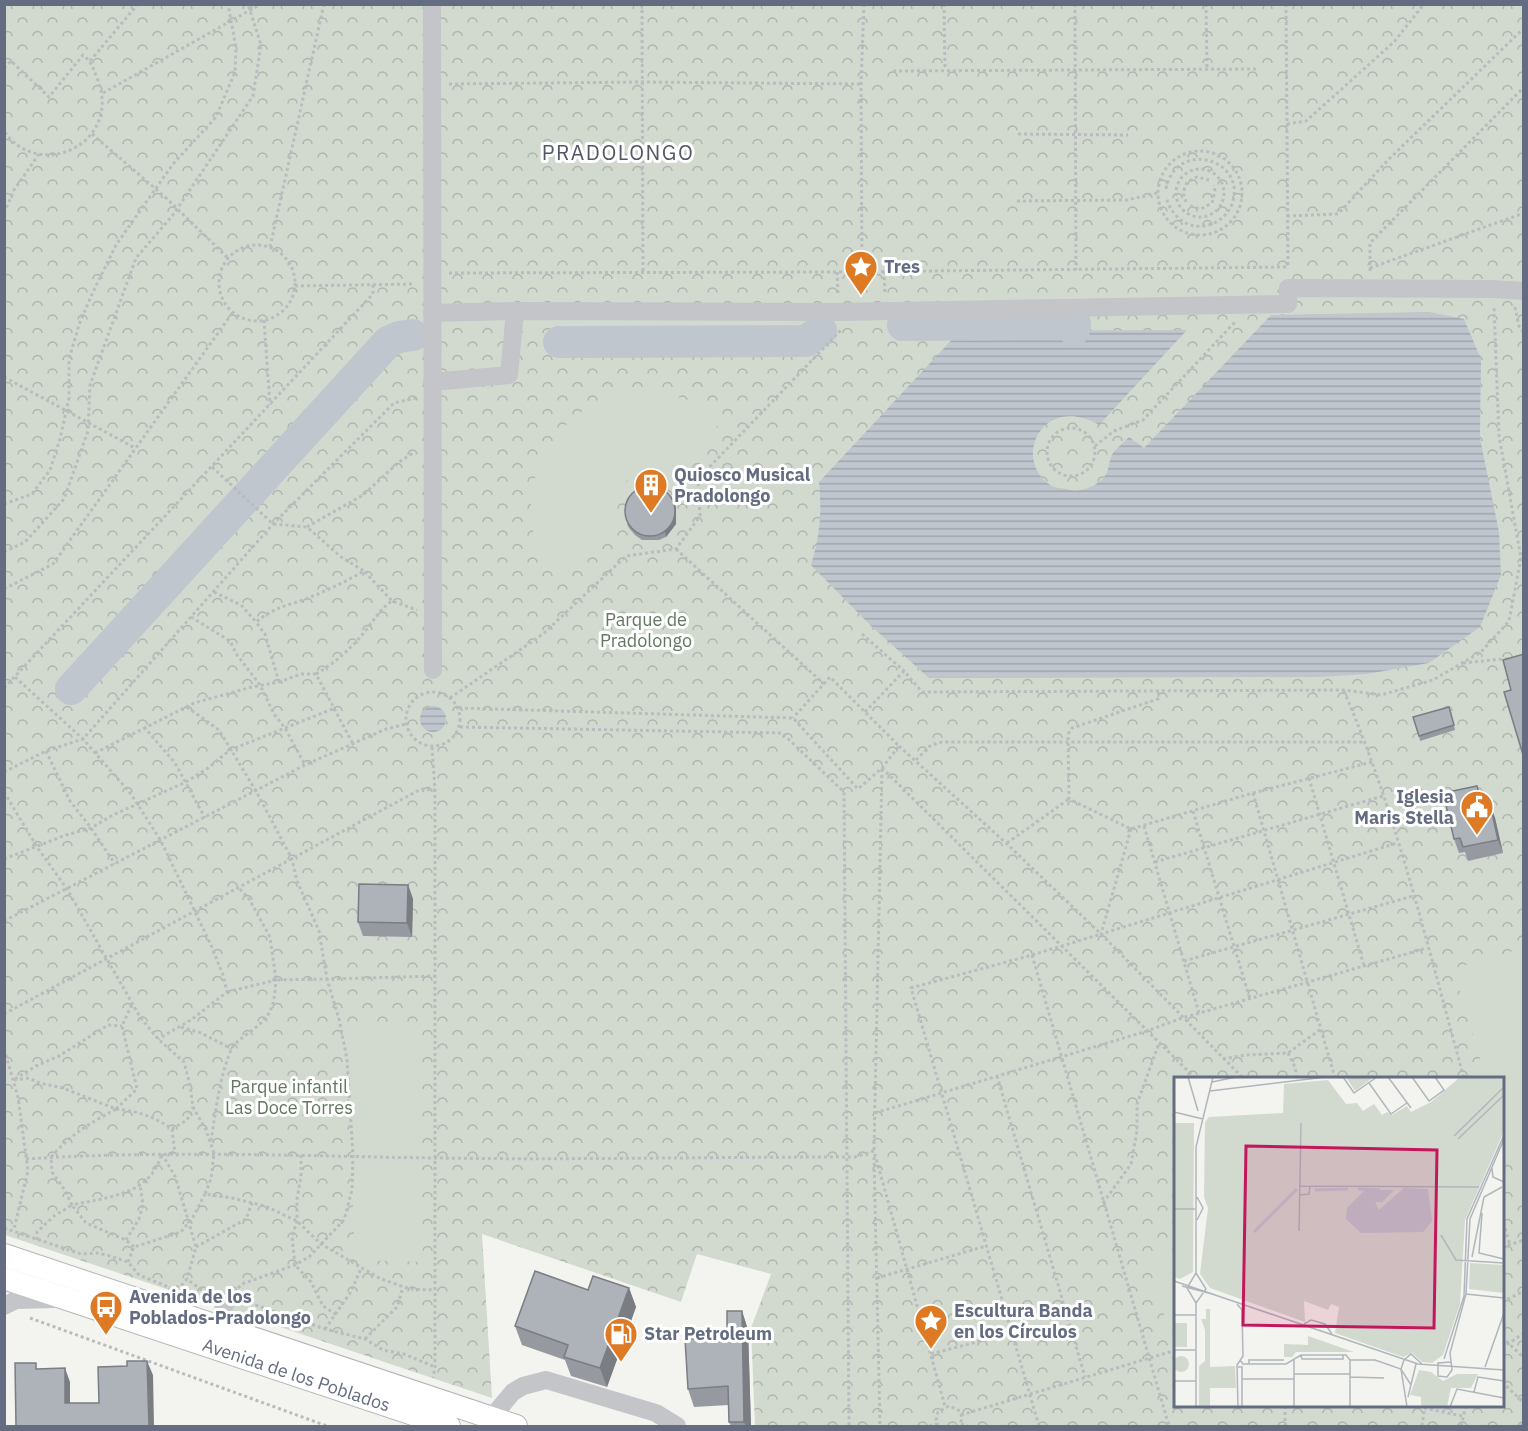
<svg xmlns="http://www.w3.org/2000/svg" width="1528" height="1431" viewBox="0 0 1528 1431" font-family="'IBM Plex Sans',sans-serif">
	<defs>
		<pattern id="forest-crowns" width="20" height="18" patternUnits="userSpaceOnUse" patternTransform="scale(1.5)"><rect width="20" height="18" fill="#d2dad0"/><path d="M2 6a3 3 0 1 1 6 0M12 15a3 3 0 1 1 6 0" fill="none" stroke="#aeb5ae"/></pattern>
		<pattern id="water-rules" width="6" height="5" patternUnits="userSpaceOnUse" patternTransform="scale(1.5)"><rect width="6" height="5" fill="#bfc6cd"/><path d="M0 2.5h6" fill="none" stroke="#9fa5ac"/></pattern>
	</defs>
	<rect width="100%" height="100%" fill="#f3f4ef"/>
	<path fill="url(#forest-crowns)" fill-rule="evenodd" d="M5 5H1523V1426H755L751 1328 771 1274 697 1254 681 1302 482 1234 492 1398 5 1235ZM1176 1078H1502V1406H1176Z"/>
	<g fill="#d2dad0">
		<path d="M638 392C673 393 694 399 723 419L670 481C638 460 603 488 619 523L556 580C548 567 539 554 535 539 521 486 546 430 593 405 607 397 622 395 638 392Z"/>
		<polygon points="1523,948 1524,948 1523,1203 1503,1133 1502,1078 1486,1078 1453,969"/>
		<polygon points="420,1026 423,1262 355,1260 346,1028"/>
		<polygon points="1175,1251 1175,1318 1166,1321 1148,1259"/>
	</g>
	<g fill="url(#water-rules)">
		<path d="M1429 312 1464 319 1481 359 1480 438 1499 532 1501 575 1480 627 1429 663 1367 674 1319 677 929 678 871 626 811 565C820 536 822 511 819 482L960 331 1187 330 1099 425C1041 392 1011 462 1052 486 1056 488 1062 488 1066 489 1075 492 1087 490 1096 484 1110 474 1107 470 1111 457 1113 450 1124 443 1129 437L1144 448 1271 315Z"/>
		<circle cx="433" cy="719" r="13"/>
	</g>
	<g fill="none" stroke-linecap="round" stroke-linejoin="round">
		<g stroke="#bfc6cd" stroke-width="32">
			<polyline points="903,325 1075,324 1074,330"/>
			<polyline points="559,342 806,341 821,330"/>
			<polyline points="71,689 388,342 399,337 413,335"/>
		</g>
		<g stroke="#b4b6bb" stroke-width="24">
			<g id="major">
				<polyline points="4,1255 516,1426"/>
				<path id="s1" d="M4 1278 449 1426"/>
			</g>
		</g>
		<g stroke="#babbbe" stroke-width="3" stroke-dasharray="3 3" stroke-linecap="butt">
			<polyline points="642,4 643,272"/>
			<polyline points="944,4 945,70"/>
			<polyline points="1075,4 1076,270"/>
			<polyline points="1206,4 1207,69"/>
			<polyline points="1286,4 1288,267"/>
			<polyline points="90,61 138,4"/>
			<path d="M4 68 11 61 49 97 83 55C91 61 93 68 97 78 124 143 39 183 4 131"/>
			<polyline points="893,71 1257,69"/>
			<polyline points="449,84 641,82 861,84"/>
			<polyline points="103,93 261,4"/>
			<polyline points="1287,124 1306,121 1394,42 1424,4"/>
			<polyline points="92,134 165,197"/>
			<polyline points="1018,134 1128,135"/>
			<circle cx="1200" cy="193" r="42"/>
			<circle cx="1200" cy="193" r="24"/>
			<path d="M1166 189C1176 138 1248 159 1232 204 1229 212 1223 219 1214 223 1192 233 1172 219 1166 197"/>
			<polyline points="1017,201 1127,200 1157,193"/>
			<polyline points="1186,202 1183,193 1187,182 1197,177 1209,180"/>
			<polyline points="1190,206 1201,209 1212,203 1215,191 1214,185"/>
			<polyline points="4,213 14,190 39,154"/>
			<polyline points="1287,216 1338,214 1388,160 1524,28"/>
			<polyline points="195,226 228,258"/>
			<circle cx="257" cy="283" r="38"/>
			<polyline points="270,247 324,4"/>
			<polyline points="1370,268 1524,213"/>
			<polyline points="862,271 861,84 864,4"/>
			<polyline points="884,271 885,295"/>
			<polyline points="1370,271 1370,243 1524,87"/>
			<polyline points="837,272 838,294"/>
			<polyline points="449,273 837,272 1288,267"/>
			<polyline points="295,286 415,284"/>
			<polyline points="1515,307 1519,326 1524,333"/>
			<polyline points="264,320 270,405"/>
			<polyline points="4,377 135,448"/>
			<circle cx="1071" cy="452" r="24"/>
			<polyline points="1095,446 1114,431 1143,420 1235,322"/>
			<polyline points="212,467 273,524 307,527 341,557 364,571"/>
			<polyline points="4,504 32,494 50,470 60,439 69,398 69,359 80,322 93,292 116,245 173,164 216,117 235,72 236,48 228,4"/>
			<polyline points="307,527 363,495 399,462 416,451"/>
			<polyline points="676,549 824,684"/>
			<polyline points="4,552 25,542 64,499 88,431 90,385 136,258 173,215 253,96 261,45 248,4"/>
			<polyline points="4,589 53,564 233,312"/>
			<polyline points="214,592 241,605 256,622"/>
			<polyline points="191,617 230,641 237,655 260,685 274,714 285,728 305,765"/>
			<polyline points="862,634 904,671"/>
			<polyline points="1463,663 1513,658"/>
			<path d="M316 674C336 662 352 648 366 630 375 619 381 608 392 601L417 610"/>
			<polyline points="15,677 83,739 273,524 394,403 416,398"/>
			<path d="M279 682 265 634 256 622C274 608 282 607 303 600 324 592 345 582 364 571L392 601"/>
			<polyline points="4,688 373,294 373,285"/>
			<path d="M1344 691C1397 814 1428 949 1464 1078"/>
			<circle cx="433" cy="719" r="27"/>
			<polyline points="1159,692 1158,699 1072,728 1068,734 1069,799 1131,829 1253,793 1372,762"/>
			<polyline points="450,698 543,634 626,556 676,549 700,516 698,479 841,330"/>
			<polyline points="187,707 219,730 256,791 292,859 297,881 319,931 327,979 276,980 270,937 249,899 239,888"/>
			<polyline points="459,708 793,718 858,789 882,768 899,746 830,677 793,718"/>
			<polyline points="865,712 904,671 922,692 1344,690 1381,695 1433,680 1481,652 1509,621 1521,558 1499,436 1494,306"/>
			<polyline points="144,727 175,763 205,818"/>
			<polyline points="460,727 782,733 844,792 849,1426"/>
			<polyline points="899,746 1007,844 1101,934 1243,1078"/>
			<polyline points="432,747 435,790 435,1367 433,1378"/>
			<polyline points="46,751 70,801 91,828 115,864"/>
			<polyline points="95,753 194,703 252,687 279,682 301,674 316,674 353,744"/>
			<polyline points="916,760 931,745 942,742 1366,742"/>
			<polyline points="882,768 1195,1078"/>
			<polyline points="4,772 46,751 83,739 131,794 161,841 211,945 223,975 227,992 191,1020 158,1039"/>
			<polyline points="1309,778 1364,966"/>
			<polyline points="4,792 37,847 67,889 140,1017 158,1039 184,1062 190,1085 193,1107 206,1130 214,1153 211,1179 205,1194 232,1198 265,1206 297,1221 321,1244 381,1279 410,1289 435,1290"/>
			<polyline points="1253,793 1335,1078"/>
			<polyline points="1193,811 1250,999"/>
			<polyline points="1144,826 1199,1013"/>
			<polyline points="1131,829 1101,934 1397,843"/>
			<polyline points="1007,843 1069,799"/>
			<polyline points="4,859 66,835 91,828 113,815 186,782 208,768 230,750 335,708"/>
			<polyline points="1155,862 1383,796"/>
			<polyline points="4,921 305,765 386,729 406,724"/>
			<polyline points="1032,955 1169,1426"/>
			<polyline points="1184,961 1413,896"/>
			<polyline points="4,1014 421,789 435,790"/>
			<polyline points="181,1027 201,1033 232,1049"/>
			<polyline points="4,1049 18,1097 28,1171 14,1229"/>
			<polyline points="1288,1053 1295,1067 1297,1078"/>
			<polyline points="1223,1059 1246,1055 1288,1053 1321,1029"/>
			<polyline points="997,1076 1085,1377"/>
			<polyline points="15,1079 36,1066 59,1056 108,1025 122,1026"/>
			<path d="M14 1080 29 1078 39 1083 63 1088 116 1109C89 1124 72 1133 51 1157L52 1172 64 1189 72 1205C98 1199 138 1196 154 1171 157 1166 160 1160 162 1154"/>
			<polyline points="116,1109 137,1089 122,1026 132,1004"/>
			<path d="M116 1109C140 1112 153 1116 172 1129L175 1154"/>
			<polyline points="875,1113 1147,1031 1182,1018 1427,948"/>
			<polyline points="172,1129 187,1120 193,1107"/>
			<path d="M211 1141C216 1111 219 1079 231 1050 234 1043 241 1039 247 1034 271 1017 274 1009 276 980L227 992"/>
			<polyline points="874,1150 882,768"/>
			<polyline points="162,1154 175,1176 196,1247 187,1279"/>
			<polyline points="301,1155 301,1176 297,1199 297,1221 292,1236 295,1265 311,1282 323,1306 337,1315"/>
			<polyline points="874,1157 880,1426"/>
			<path d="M26 1159C162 1150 298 1156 434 1158 572 1160 710 1157 847 1157H855L874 1151 945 1406"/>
			<polyline points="1103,1203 1131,1164 1137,1131 1137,1104 1159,1043"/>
			<polyline points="1502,1217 1510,1245"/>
			<polyline points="4,1228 81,1254 97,1253 110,1256 128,1262 139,1275 171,1288 181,1286 187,1279 200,1289 212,1293"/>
			<polyline points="37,1240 37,1232 54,1216 72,1205 86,1223 126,1240 134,1247"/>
			<polyline points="126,1240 139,1219 143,1204 140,1185"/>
			<polyline points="196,1247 246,1219 252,1203"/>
			<polyline points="1502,1247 1524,1240"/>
			<polyline points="128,1262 134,1247 181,1232 193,1217 205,1194"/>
			<polyline points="877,1278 986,1246"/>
			<polyline points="238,1288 242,1284 295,1265 309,1257 344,1220 352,1190 353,1156 347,1059 339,1019 327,979 435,976"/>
			<polyline points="244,1301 325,1329 365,1339 383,1350 404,1354 435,1367"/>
			<polyline points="1502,1302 1524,1291"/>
			<polyline points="30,1318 327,1426"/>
			<polyline points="325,1329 350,1293 361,1269"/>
			<polyline points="1502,1337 1524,1358"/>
			<polyline points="365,1339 397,1307 403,1287"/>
			<polyline points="1502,1348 1524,1333"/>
			<polyline points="931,1354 1011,1333"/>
			<polyline points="1502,1382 1524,1403"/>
			<polyline points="1285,1406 1285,1426"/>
			<polyline points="1424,1408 1462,1416"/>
			<polyline points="961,1415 1176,1350"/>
			<polyline points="961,1424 968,1426"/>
			<polyline points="929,1426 937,1424"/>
			<polyline points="938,1426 936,1420 938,1412 949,1406 960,1411 962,1418 960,1426"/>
			<polyline points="1039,1426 911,988 1032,955 1101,934"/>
			<polyline points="1422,1426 1425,1406"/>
			<polyline points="1461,1426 1466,1406"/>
			<polyline points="1521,1426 1524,1419"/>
		</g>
		<g stroke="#c3c5c9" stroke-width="18">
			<polyline points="432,4 433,670"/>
			<polyline points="432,313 515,311 838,312 1288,304 1288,288 1493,289 1524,291"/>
			<polyline points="432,382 509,375 515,311"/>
			<polyline points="4,1306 16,1300 55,1299"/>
			<polyline points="217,1325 227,1300"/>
			<polyline points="491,1418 513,1392 523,1386 546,1380 656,1413 677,1426"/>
		</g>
		<use href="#major" stroke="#fff" stroke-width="22"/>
		<polyline stroke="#babbbe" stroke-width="3" stroke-dasharray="3 3" stroke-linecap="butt" points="165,197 195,226"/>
	</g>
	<g fill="#96999f">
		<polygon points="674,503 676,508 676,524 666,537 659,540 642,540 635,535 629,528 627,524"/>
		<polygon points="1451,712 1455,730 1420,741 1419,736"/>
		<polygon points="1477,786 1484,806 1490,804 1495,818 1503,853 1468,861 1465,852 1459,853 1454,839"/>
		<polygon points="408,885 413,899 412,937 363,936 358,922"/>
		<polygon points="629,1288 636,1307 607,1387 571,1376 565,1360 522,1345 515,1326 588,1290"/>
		<polygon points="742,1311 748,1330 751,1426 731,1426 729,1422 729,1405 694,1407 688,1389 727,1337"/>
	</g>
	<g fill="#7a7d82">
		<polygon points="674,503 676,508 676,524 666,537 665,532"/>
		<polygon points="1477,786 1482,800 1487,820 1482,806"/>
		<polygon points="1490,804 1495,818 1503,853 1498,840"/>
		<polygon points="408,885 413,899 412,937 407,923"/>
		<polygon points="629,1288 636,1307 607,1387 600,1368"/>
		<polygon points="742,1311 748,1330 751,1426 746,1426 744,1422"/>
		<polygon points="147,1361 153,1375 154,1426 149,1426"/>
		<polygon points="65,1368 70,1382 70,1417 65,1403"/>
	</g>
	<g fill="#aeb2b9" stroke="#7a7d82" stroke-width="1.5">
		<circle cx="650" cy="511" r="25"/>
		<polygon points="1524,654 1524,758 1504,692 1511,690 1503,660"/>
		<polygon points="1449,707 1454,725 1419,736 1413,717"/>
		<polygon points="1477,786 1482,806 1490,804 1498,840 1463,847 1460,838 1454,839 1443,793"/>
		<polygon points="359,884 408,885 407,923 358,922"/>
		<polygon points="535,1271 588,1290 593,1276 629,1288 600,1368 564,1357 568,1345 515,1326"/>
		<polygon points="727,1311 742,1311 744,1422 729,1422 728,1386 688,1389 685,1339 727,1337"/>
		<polygon points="127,1361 147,1361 149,1426 16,1426 15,1363 36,1363 36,1369 65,1368 65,1403 99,1403 98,1367 127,1366"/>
	</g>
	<defs>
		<g id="sight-pin" transform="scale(1.725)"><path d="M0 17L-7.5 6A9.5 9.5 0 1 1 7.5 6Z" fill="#df7a24" stroke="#fff"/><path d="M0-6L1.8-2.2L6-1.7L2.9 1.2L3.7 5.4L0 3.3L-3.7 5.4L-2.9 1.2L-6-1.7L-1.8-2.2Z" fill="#fff"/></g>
		<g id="building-pin" transform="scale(1.725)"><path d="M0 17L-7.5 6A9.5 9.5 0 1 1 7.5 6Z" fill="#df7a24" stroke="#fff"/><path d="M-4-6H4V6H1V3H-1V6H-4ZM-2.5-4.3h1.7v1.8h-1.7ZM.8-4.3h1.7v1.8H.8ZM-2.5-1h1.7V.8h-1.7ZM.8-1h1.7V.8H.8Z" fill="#fff"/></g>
		<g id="civic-pin" transform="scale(1.725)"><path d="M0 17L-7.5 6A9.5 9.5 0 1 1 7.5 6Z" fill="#df7a24" stroke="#fff"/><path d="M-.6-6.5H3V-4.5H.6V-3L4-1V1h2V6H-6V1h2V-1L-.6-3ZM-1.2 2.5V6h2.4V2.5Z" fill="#fff"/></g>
		<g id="bus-pin" transform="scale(1.725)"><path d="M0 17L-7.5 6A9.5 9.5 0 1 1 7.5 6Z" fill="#df7a24" stroke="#fff"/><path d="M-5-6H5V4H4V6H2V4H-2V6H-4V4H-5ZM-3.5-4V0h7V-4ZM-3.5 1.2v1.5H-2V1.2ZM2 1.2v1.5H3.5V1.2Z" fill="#fff"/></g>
		<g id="fuel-pin" transform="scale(1.725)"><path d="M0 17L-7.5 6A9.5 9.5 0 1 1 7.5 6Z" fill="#df7a24" stroke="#fff"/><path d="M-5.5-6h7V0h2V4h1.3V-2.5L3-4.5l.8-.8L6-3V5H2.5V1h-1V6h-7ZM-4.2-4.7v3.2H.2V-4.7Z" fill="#fff"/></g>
	</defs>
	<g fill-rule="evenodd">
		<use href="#sight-pin" x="861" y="267"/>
		<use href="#building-pin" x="651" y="485"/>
		<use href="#civic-pin" x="1477" y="807"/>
		<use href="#bus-pin" x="106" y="1307"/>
		<use href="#sight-pin" x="931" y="1321"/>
		<use href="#fuel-pin" x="621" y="1334"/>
	</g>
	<g text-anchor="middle" stroke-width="6" stroke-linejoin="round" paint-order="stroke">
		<g font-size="18" font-weight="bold" fill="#636c80" stroke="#fff" text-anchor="start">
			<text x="884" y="273">Tres</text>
			<text x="674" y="481">Quiosco Musical<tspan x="674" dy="21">Pradolongo</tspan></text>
			<text x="1454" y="803" text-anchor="end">Iglesia<tspan x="1454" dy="21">Maris Stella</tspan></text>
			<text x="129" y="1303">Avenida de los<tspan x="129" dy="21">Poblados-Pradolongo</tspan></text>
			<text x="954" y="1317">Escultura Banda<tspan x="954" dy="21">en los Círculos</tspan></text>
			<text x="644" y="1340">Star Petroleum</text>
		</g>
		<g font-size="18" fill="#627762" stroke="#fff">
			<text x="646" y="626">Parque de<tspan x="646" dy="21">Pradolongo</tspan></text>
			<text x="289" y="1093">Parque infantil<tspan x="289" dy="21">Las Doce Torres</tspan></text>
		</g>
		<g font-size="18" fill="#636c80" stroke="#fff">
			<text dy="6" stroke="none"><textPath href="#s1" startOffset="308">Avenida de los Poblados</textPath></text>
		</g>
		<g font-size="21" letter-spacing="1.5" fill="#515765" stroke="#fff">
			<text x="618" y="160">PRADOLONGO</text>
		</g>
	</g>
	<g transform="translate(1174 1077)">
		<rect width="330" height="330" fill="#f3f4ef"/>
		<path d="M172 0H200L181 14ZM286 0H330V54L291 143 286 227 269 278 258 286 248 285 238 276 229 280 161 256 165 230 157 227 154 233 130 224 131 245 36 211 26 197 34 131 30 120 31 45 35 40 109 36 110 7 154 3 172 27 183 26 189 34 200 27 208 38 213 35 218 38 233 29 237 35 257 25ZM296 186 330 188V216L295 212ZM32 232H36V290L61 289 62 311H36V330H25V289L31 284V253L27 242H32ZM0 246H13V270H0ZM134 259 180 275H122L118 280H110V267L134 268ZM-1 287a8 8 0 1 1 16 0a8 8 0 1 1-16 0ZM245 293 257 295 269 304 283 297H304L297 311H277L273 330H247V320L236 318Z" fill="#d2dad0"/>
		<path d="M320 32 330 43V49L309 69 295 56ZM0 46H20L19 195 6 202 0 200ZM287 73H305L304 107H286ZM151 120 162 123 140 143 139 127ZM270 188 278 220 260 225 251 193ZM113 198H123L122 228 114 227Z" fill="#d2dad0"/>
		<path d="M230 111 254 112 258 144 249 155 187 156 172 142 173 131 191 113H220L208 125H201L205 133Z" fill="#bfc6cd"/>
		<path fill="none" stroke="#bfc6cd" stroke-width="3" d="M184 112 206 113M141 113 174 112M80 155 123 112"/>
		<path fill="none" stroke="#b0b6bc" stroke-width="1.5" d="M14 0 24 34M169 0 180 16 203 0M214 0 237 31M238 0 255 24 270 13 261 0M38 5 62 0M195 6 217 37 233 26M36 14 152 0M0 35 29 42M280 59 330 10M284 62 330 18M318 91 319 100 330 105M126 109 305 110M125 118 135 117 136 109M0 132H21M308 136 305 176 330 182M23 143 29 131 23 120M125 154 127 46M267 158 282 183 330 186M298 180 310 120 328 110M0 204 244 287 330 293M8 209 38 217M292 217 330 221M22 226 32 212 22 196M63 227 68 233 69 279 63 288 64 330M0 238H22M130 247 137 243 151 247 158 257M0 273H22M127 278 128 282H169V278M120 282V330M270 282 290 219 293 142 330 58M66 283 69 287H112L127 278H172L176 283M176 283H201L227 292 237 308M277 285 264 286V299L273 300 278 293 276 276 292 217 296 142 330 62M75 287V283H110M64 290H68V330M311 290 330 236M120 297H176M176 300 210 301M68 302H120M0 304H22M300 315 304 300 330 304M234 320 242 287M22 330V226L13 211 22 196V70L39 0M176 330V283M233 330 227 292 230 283 237 277 249 288M276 330 283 312 330 321"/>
		<path fill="#c2185b" fill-opacity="0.15" stroke="#c2185b" stroke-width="3" d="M72 69 263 73 260 251 69 248Z"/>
		<rect width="330" height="330" fill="none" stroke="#636c80" stroke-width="3"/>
	</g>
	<rect width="1528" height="1431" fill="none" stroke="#636c80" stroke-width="12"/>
</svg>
